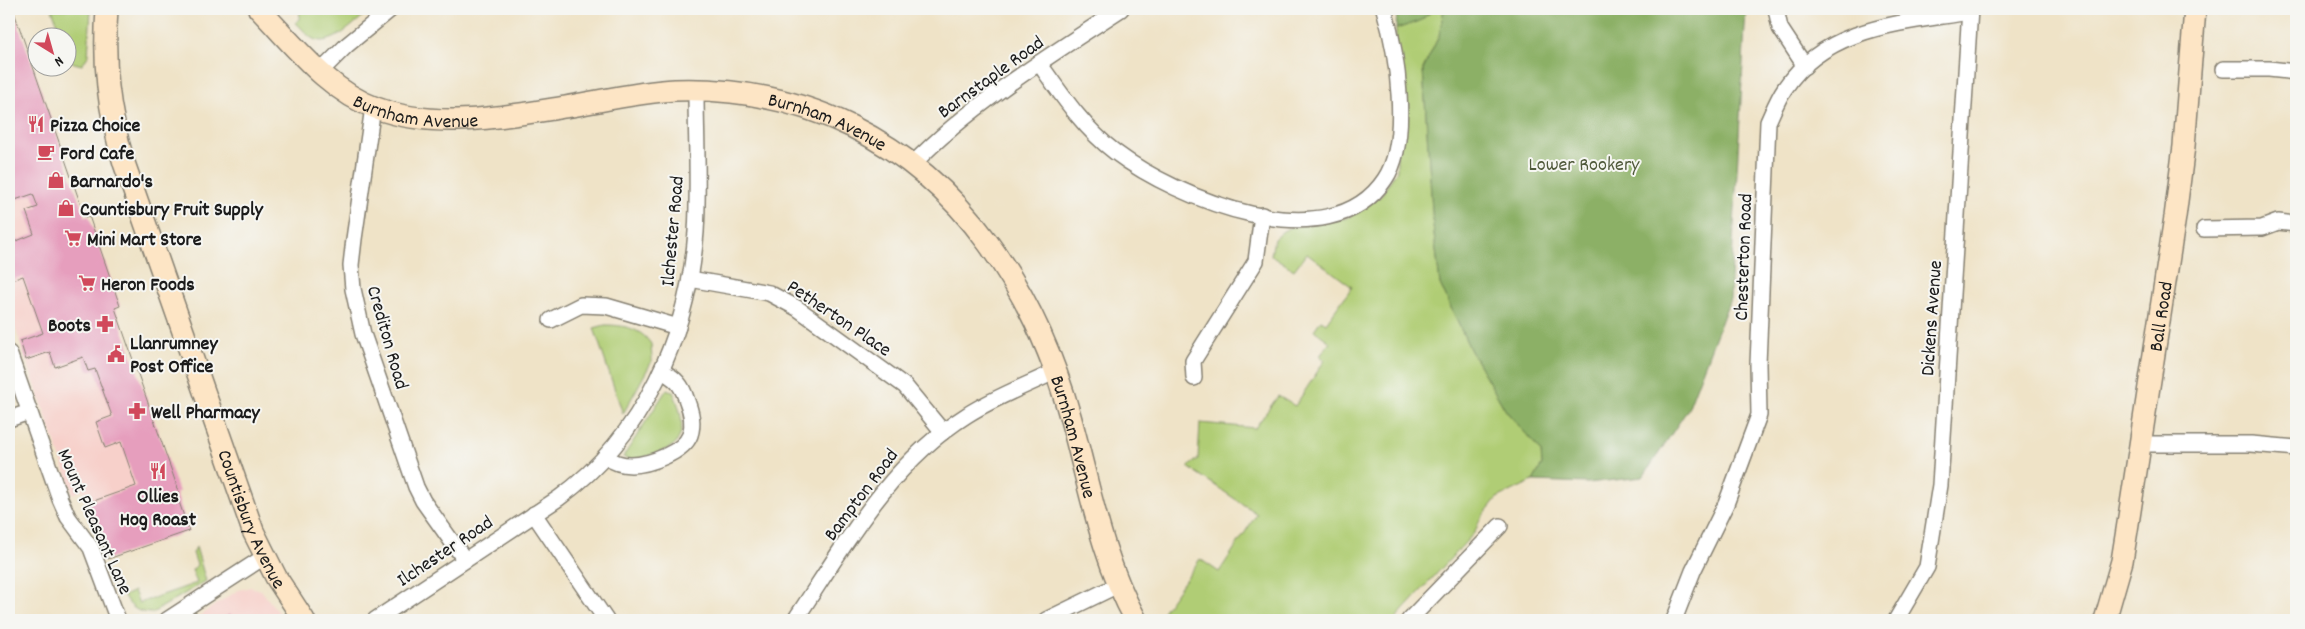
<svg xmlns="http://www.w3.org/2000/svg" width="2305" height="629" viewBox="0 0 2305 629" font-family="Dekko,sans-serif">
	<rect width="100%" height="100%" fill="#f6f6f2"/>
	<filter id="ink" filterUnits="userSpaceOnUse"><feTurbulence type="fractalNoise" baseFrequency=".02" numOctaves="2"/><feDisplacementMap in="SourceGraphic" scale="10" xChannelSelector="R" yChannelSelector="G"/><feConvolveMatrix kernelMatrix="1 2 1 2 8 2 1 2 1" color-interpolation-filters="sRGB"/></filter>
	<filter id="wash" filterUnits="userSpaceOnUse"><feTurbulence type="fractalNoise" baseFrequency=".0096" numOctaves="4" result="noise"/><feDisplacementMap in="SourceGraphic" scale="20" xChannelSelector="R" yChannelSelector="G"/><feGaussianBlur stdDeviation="1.12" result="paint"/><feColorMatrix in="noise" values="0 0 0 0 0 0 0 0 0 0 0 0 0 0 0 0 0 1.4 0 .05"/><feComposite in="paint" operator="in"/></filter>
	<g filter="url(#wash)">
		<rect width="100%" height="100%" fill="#efe3c7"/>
		<g fill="#f7d0ca">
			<polygon points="9,9 13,9 77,194 85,217 89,216 120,306 116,308 179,492 176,494 189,531 108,559 83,490 73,494 9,310"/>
			<polygon points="251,587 261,590 284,620 193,620 238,590"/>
		</g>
		<g fill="#b0cd74" stroke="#667448">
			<polygon points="52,9 91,9 88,56 82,65 74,63 69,59 68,38 62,37"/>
			<path d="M299 9H371C357 20 330 52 310 37 305 33 301 27 296 23L300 17Z"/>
			<polygon points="1434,9 1444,9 1439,36 1423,69 1433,225 1440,284 1471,351 1506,411 1541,451 1542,465 1533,481 1497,498 1480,519 1475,532 1394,620 1157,620 1200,559 1219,572 1257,514 1188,467 1198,459 1200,423 1255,428 1278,396 1295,406 1325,360 1320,356 1330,342 1314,330 1321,320 1326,323 1352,287 1307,253 1294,270 1271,255 1274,239 1283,231 1292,227 1347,218 1380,197 1397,170 1396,29 1420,21"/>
			<path d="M605 325C623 325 641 328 651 344L652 361 623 414 594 328Z"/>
			<path d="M667 389 673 392C680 407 689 435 671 447 660 453 645 456 633 461L623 457Z"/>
			<path d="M196 547 206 581 152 613C138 613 131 608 124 596L134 591 139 603 197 583 192 570 197 565 193 553Z"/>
		</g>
		<g fill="#8cb066" stroke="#546641">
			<polygon points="1397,9 1434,9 1420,21 1396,29"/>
			<polygon points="1444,9 1746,9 1730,299 1688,409 1643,477 1588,483 1533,481 1542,465 1541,451 1506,411 1471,351 1440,284 1433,225 1423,69 1439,36"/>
		</g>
		<g id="blocks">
			<g fill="#e69ebd">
				<polygon points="9,9 13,9 77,194 85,217 89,216 120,306 115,308 179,492 176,493 189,531 108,559 88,503 136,486 121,442 105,448 96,422 112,416 95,369 88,371 83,357 55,367 50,352 26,360 20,341 43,333 23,276 9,281 9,244 34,234 26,211 38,207 33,194 9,202 9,185 15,183 9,164"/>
				<polygon points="230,614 234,620 220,620"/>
			</g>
		</g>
	</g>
	<g filter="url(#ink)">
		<use href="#blocks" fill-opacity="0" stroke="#868072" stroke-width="1"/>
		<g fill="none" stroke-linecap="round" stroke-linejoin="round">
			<g stroke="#868072" stroke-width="18">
				<g id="street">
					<polyline points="1776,9 1780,28 1805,66"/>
					<path d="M1039 63C1061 94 1084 129 1115 152 1176 198 1330 263 1385 179 1411 140 1397 52 1384 9"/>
					<polyline points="2223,69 2269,69 2296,72"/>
					<polyline points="320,72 347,45 391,9"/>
					<polyline points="373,107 354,239 351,265 353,289 363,334 416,487 423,501 465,560"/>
					<path d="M913 164C970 105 1052 54 1121 9"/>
					<polyline points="2204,229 2262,228 2278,222 2296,224"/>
					<polyline points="690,279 769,293 797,308 905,386 943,432"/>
					<polyline points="551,320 581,305 606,306 678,327"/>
					<polyline points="9,353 60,499 68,517 91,548 118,620"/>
					<polyline points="1194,378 1193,361 1256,261 1262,215"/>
					<polyline points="9,419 29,412"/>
					<polyline points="2142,444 2251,444 2296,448"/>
					<path d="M606 457C613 462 622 465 631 465 649 465 684 452 690 435 694 423 691 412 687 401 682 385 676 378 661 371"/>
					<polyline points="534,514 606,620"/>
					<polyline points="167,620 264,557"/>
					<path d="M375 620 559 498C644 436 688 335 696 232 699 185 696 138 696 91"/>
					<path d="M795 620C845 545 888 465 967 415 995 397 1026 386 1056 371"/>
					<polyline points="1046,620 1118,585"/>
					<polyline points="1409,620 1500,526"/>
					<path d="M1674 620 1693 571 1726 504 1759 415 1758 364 1768 122C1773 111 1778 98 1785 88 1826 26 1904 23 1969 12"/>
					<polyline points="1896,620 1927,567 1940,485 1970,9"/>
				</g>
			</g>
			<g stroke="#868072" stroke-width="24">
				<g id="secondary">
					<path id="s1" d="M107 9C103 65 108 109 124 163L253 531 276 577 304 620"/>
					<path id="s2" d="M259 9C293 44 328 91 376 108 436 130 503 117 565 107 601 101 638 92 675 90 803 86 913 140 988 243 1026 295 1053 355 1070 416 1090 487 1100 554 1136 620"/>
					<path id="s3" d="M2105 620 2122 561 2127 530 2175 217 2184 146 2195 9"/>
				</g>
			</g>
			<use href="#street" stroke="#fff" stroke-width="15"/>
			<use href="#secondary" stroke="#fde5c5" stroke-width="21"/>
		</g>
	</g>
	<defs>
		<g id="restaurant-bare" transform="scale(1.35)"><path d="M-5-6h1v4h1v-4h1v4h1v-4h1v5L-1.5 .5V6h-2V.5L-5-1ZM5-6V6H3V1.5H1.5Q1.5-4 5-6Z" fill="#d1495b" stroke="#f6f6f2" stroke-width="2.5" paint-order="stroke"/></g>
		<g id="cafe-bare" transform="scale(1.35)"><path d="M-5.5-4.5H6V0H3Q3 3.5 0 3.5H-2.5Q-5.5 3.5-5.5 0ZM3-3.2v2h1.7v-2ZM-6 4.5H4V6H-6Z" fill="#d1495b" stroke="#f6f6f2" stroke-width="2.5" paint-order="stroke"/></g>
		<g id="shop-bare" transform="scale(1.35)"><path d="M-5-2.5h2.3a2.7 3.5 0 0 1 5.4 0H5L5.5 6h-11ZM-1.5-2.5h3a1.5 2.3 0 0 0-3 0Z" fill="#d1495b" stroke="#f6f6f2" stroke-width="2.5" paint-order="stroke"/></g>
		<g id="supermarket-bare" transform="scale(1.35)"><path d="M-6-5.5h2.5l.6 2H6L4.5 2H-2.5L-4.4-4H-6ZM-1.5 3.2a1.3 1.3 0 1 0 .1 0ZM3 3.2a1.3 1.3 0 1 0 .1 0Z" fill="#d1495b" stroke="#f6f6f2" stroke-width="2.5" paint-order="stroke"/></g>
		<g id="pharmacy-bare" transform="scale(1.35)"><path d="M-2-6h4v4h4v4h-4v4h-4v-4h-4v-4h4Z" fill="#d1495b" stroke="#f6f6f2" stroke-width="2.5" paint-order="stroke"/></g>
		<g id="civic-bare" transform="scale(1.35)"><path d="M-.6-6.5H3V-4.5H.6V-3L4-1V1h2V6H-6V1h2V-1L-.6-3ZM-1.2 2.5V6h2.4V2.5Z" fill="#d1495b" stroke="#f6f6f2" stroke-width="2.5" paint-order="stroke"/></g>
	</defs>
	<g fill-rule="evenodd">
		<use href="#restaurant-bare" x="36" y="124"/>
		<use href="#cafe-bare" x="46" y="152"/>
		<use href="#shop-bare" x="56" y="180"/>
		<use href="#shop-bare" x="66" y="208"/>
		<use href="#supermarket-bare" x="73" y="238"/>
		<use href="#supermarket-bare" x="87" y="283"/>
		<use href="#pharmacy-bare" x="105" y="324"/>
		<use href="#civic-bare" x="116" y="354"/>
		<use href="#pharmacy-bare" x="137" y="411"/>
		<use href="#restaurant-bare" x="158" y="471"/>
	</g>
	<g text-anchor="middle" stroke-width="4" stroke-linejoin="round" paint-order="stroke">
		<g font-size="20" fill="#1c1c1c" stroke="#f6f6f2">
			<text transform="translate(990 76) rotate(-36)" y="7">Barnstaple Road</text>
			<text dy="7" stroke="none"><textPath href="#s2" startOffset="195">Burnham Avenue</textPath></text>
			<text dy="7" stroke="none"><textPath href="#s2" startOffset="615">Burnham Avenue</textPath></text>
			<text transform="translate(671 231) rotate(-85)" y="7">Ilchester Road</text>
			<text transform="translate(1742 257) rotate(-88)" y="7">Chesterton Road</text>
			<text dy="7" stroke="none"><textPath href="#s3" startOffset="309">Ball Road</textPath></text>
			<text transform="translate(840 317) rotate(34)" y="7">Petherton Place</text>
			<text transform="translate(1930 318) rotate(-86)" y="7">Dickens Avenue</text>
			<text transform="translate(389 337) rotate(74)" y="7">Crediton Road</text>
			<text dy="7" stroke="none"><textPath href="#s2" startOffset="1034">Burnham Avenue</textPath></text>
			<text transform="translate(860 494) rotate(-53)" y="7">Bampton Road</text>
			<text dy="7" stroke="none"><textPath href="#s1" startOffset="534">Countisbury Avenue</textPath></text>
			<text transform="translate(96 521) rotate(66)" y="7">Mount Pleasant Lane</text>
			<text transform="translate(444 550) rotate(-34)" y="7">Ilchester Road</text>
		</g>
		<g font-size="20" font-weight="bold" fill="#1c1c1c" stroke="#f6f6f2" text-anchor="start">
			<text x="50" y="131">Pizza Choice</text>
			<text x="60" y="159">Ford Cafe</text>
			<text x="70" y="187">Barnardo's</text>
			<text x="80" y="215">Countisbury Fruit Supply</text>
			<text x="87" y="245">Mini Mart Store</text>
			<text x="101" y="290">Heron Foods</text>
			<text x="91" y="331" text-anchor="end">Boots</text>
			<text x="130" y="349">Llanrumney<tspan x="130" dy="23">Post Office</tspan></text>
			<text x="151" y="418">Well Pharmacy</text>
			<text x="158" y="502" text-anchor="middle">Ollies<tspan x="158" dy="23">Hog Roast</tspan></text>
		</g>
		<g font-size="20" fill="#505a3b" stroke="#f6f6f2">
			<text x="1584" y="170">Lower Rookery</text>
		</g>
	</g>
	<rect width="2305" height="629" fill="none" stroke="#f6f6f2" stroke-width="30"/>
	<g transform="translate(52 52) rotate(143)"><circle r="24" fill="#f6f6f2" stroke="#9f9f9c"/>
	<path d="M0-4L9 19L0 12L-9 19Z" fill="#d1495b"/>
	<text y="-8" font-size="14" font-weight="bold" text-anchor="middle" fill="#1c1c1c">N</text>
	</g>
</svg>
